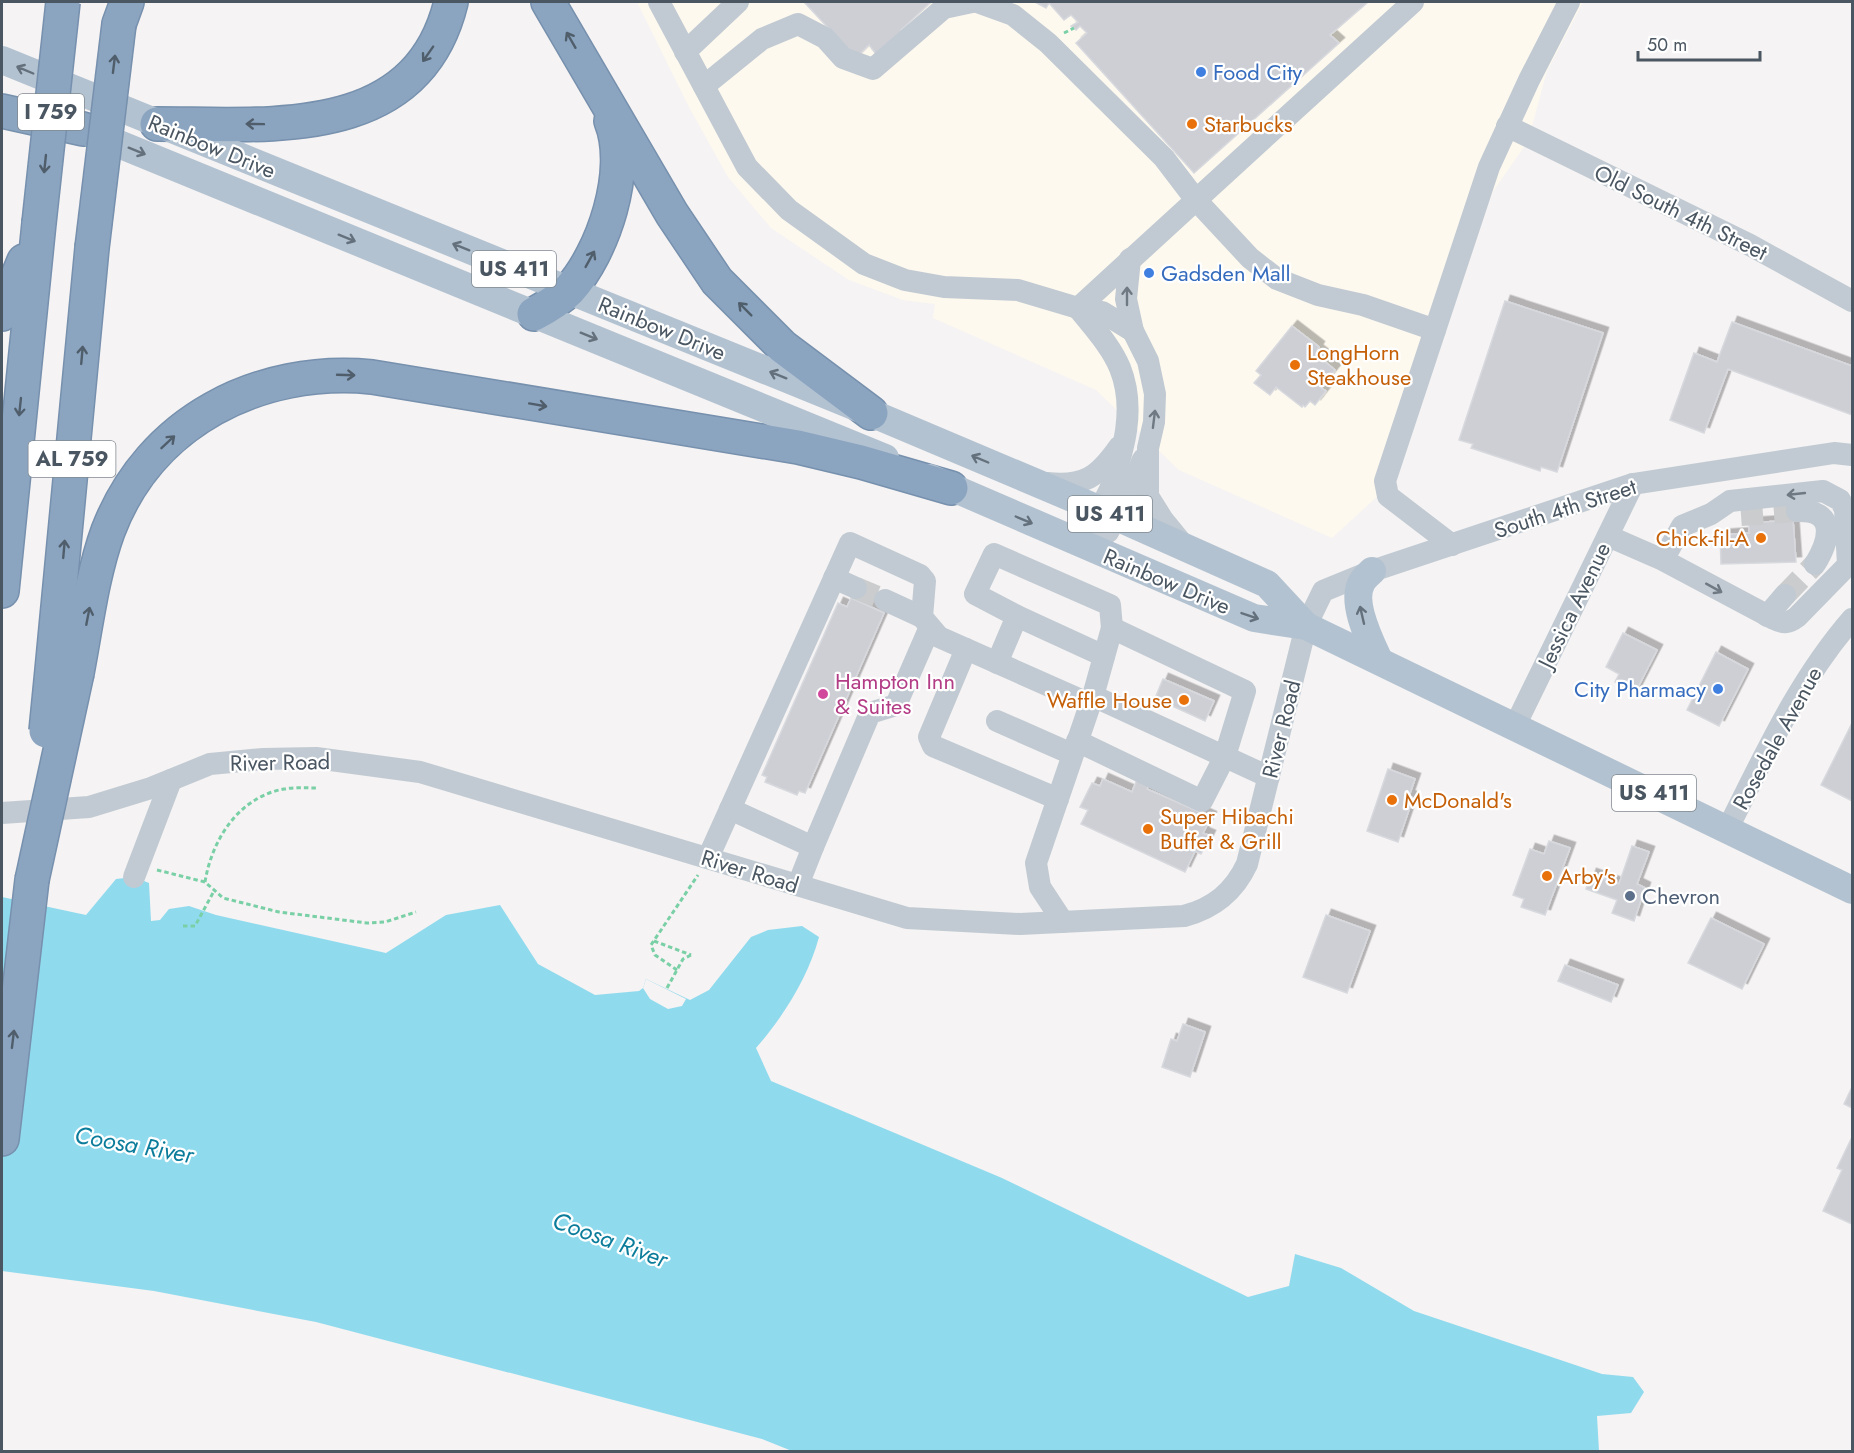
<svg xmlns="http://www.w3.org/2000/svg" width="1854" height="1453" viewBox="0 0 1854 1453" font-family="Jost,sans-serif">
	<defs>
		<filter id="shadow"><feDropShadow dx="5.5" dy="-5.5" stdDeviation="0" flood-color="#0004"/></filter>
	</defs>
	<rect width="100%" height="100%" fill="#f5f3f3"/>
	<polygon fill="#fdf9ef" points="637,2 1583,2 1547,71 1528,141 1494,190 1477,225 1393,482 1332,538 1179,470 1096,390 933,318 935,304 903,300 849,280 771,228 728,177 689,107"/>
	<path fill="#90daee" d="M134 877 149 883 151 921 160 920 169 909 189 906 216 915 386 953 446 915 500 905 538 964 595 995 639 991 643 988 646 979 690 1000 709 990 751 937 768 930 802 926 819 937C808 978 783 1017 756 1048L771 1081 1002 1178 1248 1297 1289 1286 1295 1254 1341 1268 1414 1311 1602 1374 1633 1377 1644 1392 1631 1413 1597 1416 1599 1451H792L762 1439 316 1322 154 1291 2 1271V897L86 915 116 879Z"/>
	<polygon fill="#f5f3f3" points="646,979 686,999 682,1006 668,1009 650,999 643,988"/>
	<g fill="#cdcfd5" stroke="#d7d9de" stroke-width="1.5" filter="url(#shadow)">
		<polygon points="804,2 931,2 901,30 904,33 879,58 869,45 856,58"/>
		<polygon points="1035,2 1368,2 1330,35 1339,43 1194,173 1076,43 1087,33 1080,26 1076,30 1071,26 1078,22 1071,15 1064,20 1049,3 1046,8"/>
		<polygon points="1505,301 1603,333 1557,472 1541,467 1540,471 1471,448 1473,444 1459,440"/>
		<polygon points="1732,322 1852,366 1852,415 1728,369 1704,433 1670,420 1694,353 1717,362"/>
		<polygon points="1292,326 1319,347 1317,350 1326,357 1323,360 1335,370 1321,388 1326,391 1315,405 1310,401 1305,407 1303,405 1302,407 1276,387 1270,395 1254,383 1261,375 1256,371"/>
		<polygon points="1793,520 1796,562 1721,564 1720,535 1749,533 1749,523"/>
		<polygon points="851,598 884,613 805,793 799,791 797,795 765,782 767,777 762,775 838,603 847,607"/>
		<polygon points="1623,633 1657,650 1635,693 1615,682 1619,674 1606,667"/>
		<polygon points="1716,652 1748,669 1719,726 1687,710"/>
		<polygon points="1163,679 1214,701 1205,721 1155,698"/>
		<polygon points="1852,723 1852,801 1821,785"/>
		<polygon points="1388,769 1415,779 1409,796 1413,798 1398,842 1367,831"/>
		<polygon points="1138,777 1149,783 1147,789 1211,817 1203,833 1210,836 1201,854 1195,851 1185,872 1081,824 1088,810 1080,807 1092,783 1100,786 1103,779 1132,792"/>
		<polygon points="1549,841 1570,848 1545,915 1521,907 1524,899 1513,895 1530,849 1544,854"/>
		<polygon points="1632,846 1649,852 1637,884 1645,888 1634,921 1612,913 1617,900 1586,889 1591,874 1619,884"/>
		<polygon points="1326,915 1370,931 1347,993 1303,977"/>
		<polygon points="1711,918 1764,944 1742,989 1688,963"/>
		<polygon points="1565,965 1618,985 1611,1002 1558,981"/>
		<polygon points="1183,1024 1205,1032 1190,1077 1162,1067 1171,1039 1177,1041"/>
		<polygon points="1852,1087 1852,1108 1844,1104"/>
		<polygon points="1852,1137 1852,1224 1823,1211 1842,1170 1837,1168"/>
	</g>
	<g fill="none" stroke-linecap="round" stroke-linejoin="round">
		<g stroke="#caccce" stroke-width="22" stroke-dasharray="22 11" stroke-linecap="butt">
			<polyline points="1741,515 1797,511"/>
			<polyline points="856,588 885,600"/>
			<polyline points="1785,595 1815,564"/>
		</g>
		<g stroke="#7690ad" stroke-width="36">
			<g id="highway">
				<polyline points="548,2 672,214 717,281 783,347 871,413"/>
				<polyline points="119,24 127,2"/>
				<polyline points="2,111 83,129"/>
				<path d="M157 124C269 124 417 142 451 2"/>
				<polyline points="2,314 24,261"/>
				<path d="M534 314C547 307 559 300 569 290 603 253 631 170 611 121"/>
				<polyline points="2,591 39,223"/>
				<polyline points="52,670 92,248"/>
				<path d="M77 673C86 626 92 575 108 531 150 421 259 366 372 377L798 447 861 462 951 488"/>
				<polyline points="2,1139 32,880"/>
			</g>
		</g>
		<g stroke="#7ad0a6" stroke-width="3" stroke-dasharray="4.5 3" stroke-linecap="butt">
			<polyline points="1064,33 1074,28"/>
			<polyline points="157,870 205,882 223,898 279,912 367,923 385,922 416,912"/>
			<path d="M205 882C212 839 239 797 284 789 295 787 306 788 317 788"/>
			<polyline points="183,926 195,926 214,891"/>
			<polyline points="654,941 691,955"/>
			<polyline points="677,970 655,955 651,945 698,875"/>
			<polyline points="667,988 683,959 691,955"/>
		</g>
		<g stroke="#c1cad2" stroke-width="22">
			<polyline points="659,2 747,167 789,210 864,264 905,280 944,287 1018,290 1078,308 1102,312 1133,331"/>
			<polyline points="977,2 1013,15 1048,43 1164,158 1196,200 1413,2"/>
			<polyline points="685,52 738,2"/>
			<polyline points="704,86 762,39 798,24 825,38 843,58 873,69 944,8 972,2"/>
			<polyline points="1507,126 1750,245 1852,301"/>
			<polyline points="1130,259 1126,299 1133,331 1148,361 1155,394 1154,422 1148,448 1148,496 1163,520 1185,547"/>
			<polyline points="1078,308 1196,200 1250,258 1277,279 1318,295 1363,305 1435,330 1489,167 1529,80 1569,2"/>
			<path d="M1078 308C1093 327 1111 346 1120 368 1136 408 1124 450 1110 489 1107 496 1103 502 1101 510 1097 522 1098 538 1096 551"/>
			<polyline points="1435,330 1385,481 1388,496 1452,545"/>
			<path d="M1047 483C1084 487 1098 477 1119 447"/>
			<path d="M1797 511C1837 509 1830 540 1815 564"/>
			<polyline points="1108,532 1131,489 1143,459"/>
			<path d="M1608 536 1663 560 1774 619C1784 624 1789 623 1797 617L1848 565 1845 509 1840 500 1823 491 1730 501 1711 514 1682 526 1663 560"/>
			<polyline points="834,578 856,588"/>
			<polyline points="885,600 922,617"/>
			<polyline points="1017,616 1104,656"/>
			<polyline points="1767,616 1785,595"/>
			<polyline points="966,649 929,737 933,746 1058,799"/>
			<polyline points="997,663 1017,616 975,594 994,554 1110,605 1112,628"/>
			<polyline points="997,721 1072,754"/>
			<polyline points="1515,726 1633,484"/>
			<polyline points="1077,741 1202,801 1225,756 1245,691 1112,628 1093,696"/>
			<polyline points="730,809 813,847 798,885"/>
			<path d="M2 813 89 807 151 788 210 764 263 759 316 758 420 772 907 918 1020 924 1184 916C1214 908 1234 892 1247 864L1306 626 1323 591 1372 571 1633 484 1834 453 1852 455"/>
			<path d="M1727 830C1764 757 1798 681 1852 619"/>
			<polyline points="813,847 870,713 896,705 930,627"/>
			<polyline points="708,858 850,543 920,575 925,581 922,617 939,637 1090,704"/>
			<polyline points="134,877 171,780"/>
			<polyline points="1063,922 1040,887 1036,863 1093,696 1269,777"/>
		</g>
		<g stroke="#b3c2d1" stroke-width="28">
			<polyline points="2,60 871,413 1117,517 1267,584 1306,626"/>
			<polyline points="87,131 885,458"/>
			<polyline points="930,478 1254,618 1306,626 1852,890"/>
			<path d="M1372 571C1369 574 1364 578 1362 582 1350 602 1370 641 1379 660"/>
		</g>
		<use href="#highway" stroke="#8ba5c1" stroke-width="33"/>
		<g stroke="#7690ad" stroke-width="36" stroke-linecap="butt">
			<g id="highway-bridge">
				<polyline points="39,223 63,2"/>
				<polyline points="92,248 119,24"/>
				<polyline points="46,731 52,670"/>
				<polyline points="32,880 77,673"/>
			</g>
		</g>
		<use href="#highway-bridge" stroke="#8ba5c1" stroke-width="33"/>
	</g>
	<defs><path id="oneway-shaft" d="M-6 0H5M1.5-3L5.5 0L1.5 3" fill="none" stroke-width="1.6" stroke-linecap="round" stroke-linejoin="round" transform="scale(1.5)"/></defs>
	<g stroke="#505e6b">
		<use href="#oneway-shaft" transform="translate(571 40) rotate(-120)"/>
		<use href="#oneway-shaft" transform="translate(428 54) rotate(125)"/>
		<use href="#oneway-shaft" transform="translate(114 64) rotate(-83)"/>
		<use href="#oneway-shaft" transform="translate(255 124) rotate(-179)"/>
		<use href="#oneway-shaft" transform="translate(45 164) rotate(96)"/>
		<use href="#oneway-shaft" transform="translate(590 259) rotate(-61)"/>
		<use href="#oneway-shaft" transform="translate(745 309) rotate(-135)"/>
		<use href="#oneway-shaft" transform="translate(82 355) rotate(-85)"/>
		<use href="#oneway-shaft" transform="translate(346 375) rotate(2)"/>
		<use href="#oneway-shaft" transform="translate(538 405) rotate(10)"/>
		<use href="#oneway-shaft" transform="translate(20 407) rotate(96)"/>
		<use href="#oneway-shaft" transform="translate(168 442) rotate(-43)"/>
		<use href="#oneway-shaft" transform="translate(64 549) rotate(-85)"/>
		<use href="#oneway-shaft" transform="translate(88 616) rotate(-79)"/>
		<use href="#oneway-shaft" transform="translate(13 1039) rotate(-83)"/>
	</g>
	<g stroke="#64717d">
		<use href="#oneway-shaft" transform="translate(25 70) rotate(-157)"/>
		<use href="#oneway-shaft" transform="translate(137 151) rotate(22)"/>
		<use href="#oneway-shaft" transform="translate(347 238) rotate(22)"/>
		<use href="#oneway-shaft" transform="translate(461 247) rotate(-158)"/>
		<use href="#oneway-shaft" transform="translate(589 336) rotate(22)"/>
		<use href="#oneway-shaft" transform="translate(778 375) rotate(-158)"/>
		<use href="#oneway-shaft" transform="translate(980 459) rotate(-157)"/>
		<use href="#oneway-shaft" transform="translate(1024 520) rotate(23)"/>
		<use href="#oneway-shaft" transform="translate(1362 615) rotate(-103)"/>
		<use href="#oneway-shaft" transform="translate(1250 616) rotate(19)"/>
	</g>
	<g stroke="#6e7983">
		<use href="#oneway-shaft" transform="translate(1127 296) rotate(-90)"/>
		<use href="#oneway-shaft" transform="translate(1154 419) rotate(-83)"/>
		<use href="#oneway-shaft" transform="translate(1796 494) rotate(174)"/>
		<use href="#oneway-shaft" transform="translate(1714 588) rotate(29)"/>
	</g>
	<g fill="#3f7fe0" stroke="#fff" stroke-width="2">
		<circle cx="1201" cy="72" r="6"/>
		<circle cx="1149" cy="273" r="6"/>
		<circle cx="1718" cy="689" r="6"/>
	</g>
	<g fill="#e8710a" stroke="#fff" stroke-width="2">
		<circle cx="1192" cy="124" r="6"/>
		<circle cx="1295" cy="365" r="6"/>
		<circle cx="1761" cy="538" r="6"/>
		<circle cx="1184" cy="700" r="6"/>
		<circle cx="1392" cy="800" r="6"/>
		<circle cx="1148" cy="829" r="6"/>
		<circle cx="1547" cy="876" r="6"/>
	</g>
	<circle fill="#d1479c" stroke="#fff" stroke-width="2" cx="823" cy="694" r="6"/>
	<circle fill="#5c6f8a" stroke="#fff" stroke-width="2" cx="1630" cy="896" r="6"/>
	<g text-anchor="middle" stroke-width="4.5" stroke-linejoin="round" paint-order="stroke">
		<g fill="#fff" stroke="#808990" stroke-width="1.5">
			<rect x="18" y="94" width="66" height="36" rx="4.5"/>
			<rect x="472" y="251" width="84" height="36" rx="4.5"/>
			<rect x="28.5" y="441" width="87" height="36" rx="4.5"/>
			<rect x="1068" y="496" width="84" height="36" rx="4.5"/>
			<rect x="1612" y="775" width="84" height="36" rx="4.5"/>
		</g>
		<g font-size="21" font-weight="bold" fill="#4a5661">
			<text x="51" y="119">I 759</text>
			<text x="514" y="276">US 411</text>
			<text x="72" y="466">AL 759</text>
			<text x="1110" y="521">US 411</text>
			<text x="1654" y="800">US 411</text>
		</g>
		<g font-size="22" fill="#366cbe" stroke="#fff" text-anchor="start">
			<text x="1213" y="80">Food City</text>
			<text x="1161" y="281">Gadsden Mall</text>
			<text x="1706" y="697" text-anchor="end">City Pharmacy</text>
		</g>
		<g font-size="22" fill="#c56008" stroke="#fff" text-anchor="start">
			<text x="1204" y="132">Starbucks</text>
			<text x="1307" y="360">LongHorn<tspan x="1307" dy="25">Steakhouse</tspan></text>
			<text x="1749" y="546" text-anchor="end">Chick-fil-A</text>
			<text x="1172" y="708" text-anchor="end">Waffle House</text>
			<text x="1404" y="808">McDonald's</text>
			<text x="1160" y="824">Super Hibachi<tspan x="1160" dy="25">Buffet &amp; Grill</tspan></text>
			<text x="1559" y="884">Arby's</text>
		</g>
		<g font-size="22" fill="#4a5661" stroke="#fff">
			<text transform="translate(212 146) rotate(22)" y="8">Rainbow Drive</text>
			<text transform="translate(1681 212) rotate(26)" y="8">Old South 4th Street</text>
			<text transform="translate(662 328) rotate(22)" y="8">Rainbow Drive</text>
			<text transform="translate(1565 508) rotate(-18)" y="8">South 4th Street</text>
			<text transform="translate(1167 581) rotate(23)" y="8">Rainbow Drive</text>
			<text transform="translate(1574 605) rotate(-64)" y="8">Jessica Avenue</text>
			<text transform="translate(1281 729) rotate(-76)" y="8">River Road</text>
			<text transform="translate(1777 738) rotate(-61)" y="8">Rosedale Avenue</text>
			<text transform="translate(280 762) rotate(-1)" y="8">River Road</text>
			<text transform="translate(750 871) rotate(17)" y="8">River Road</text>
		</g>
		<g font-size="22" fill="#b23c85" stroke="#fff" text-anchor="start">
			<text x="835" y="689">Hampton Inn<tspan x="835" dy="25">&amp; Suites</tspan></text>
		</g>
		<g font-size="22" fill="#4e5e75" stroke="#fff" text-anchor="start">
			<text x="1642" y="904">Chevron</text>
		</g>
		<g font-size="24" font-style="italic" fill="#0c7c9b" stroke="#fff">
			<text transform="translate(134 1145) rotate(10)" y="8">Coosa River</text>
			<text transform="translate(610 1240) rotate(20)" y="8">Coosa River</text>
		</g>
	</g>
	<rect width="1854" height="1453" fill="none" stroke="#4a5661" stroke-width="6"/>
	<path d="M1638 51v9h122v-9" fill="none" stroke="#4a5661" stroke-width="3"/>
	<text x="1647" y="51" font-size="18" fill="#4a5661" stroke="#ffffff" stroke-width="4.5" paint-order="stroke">50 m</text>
</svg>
